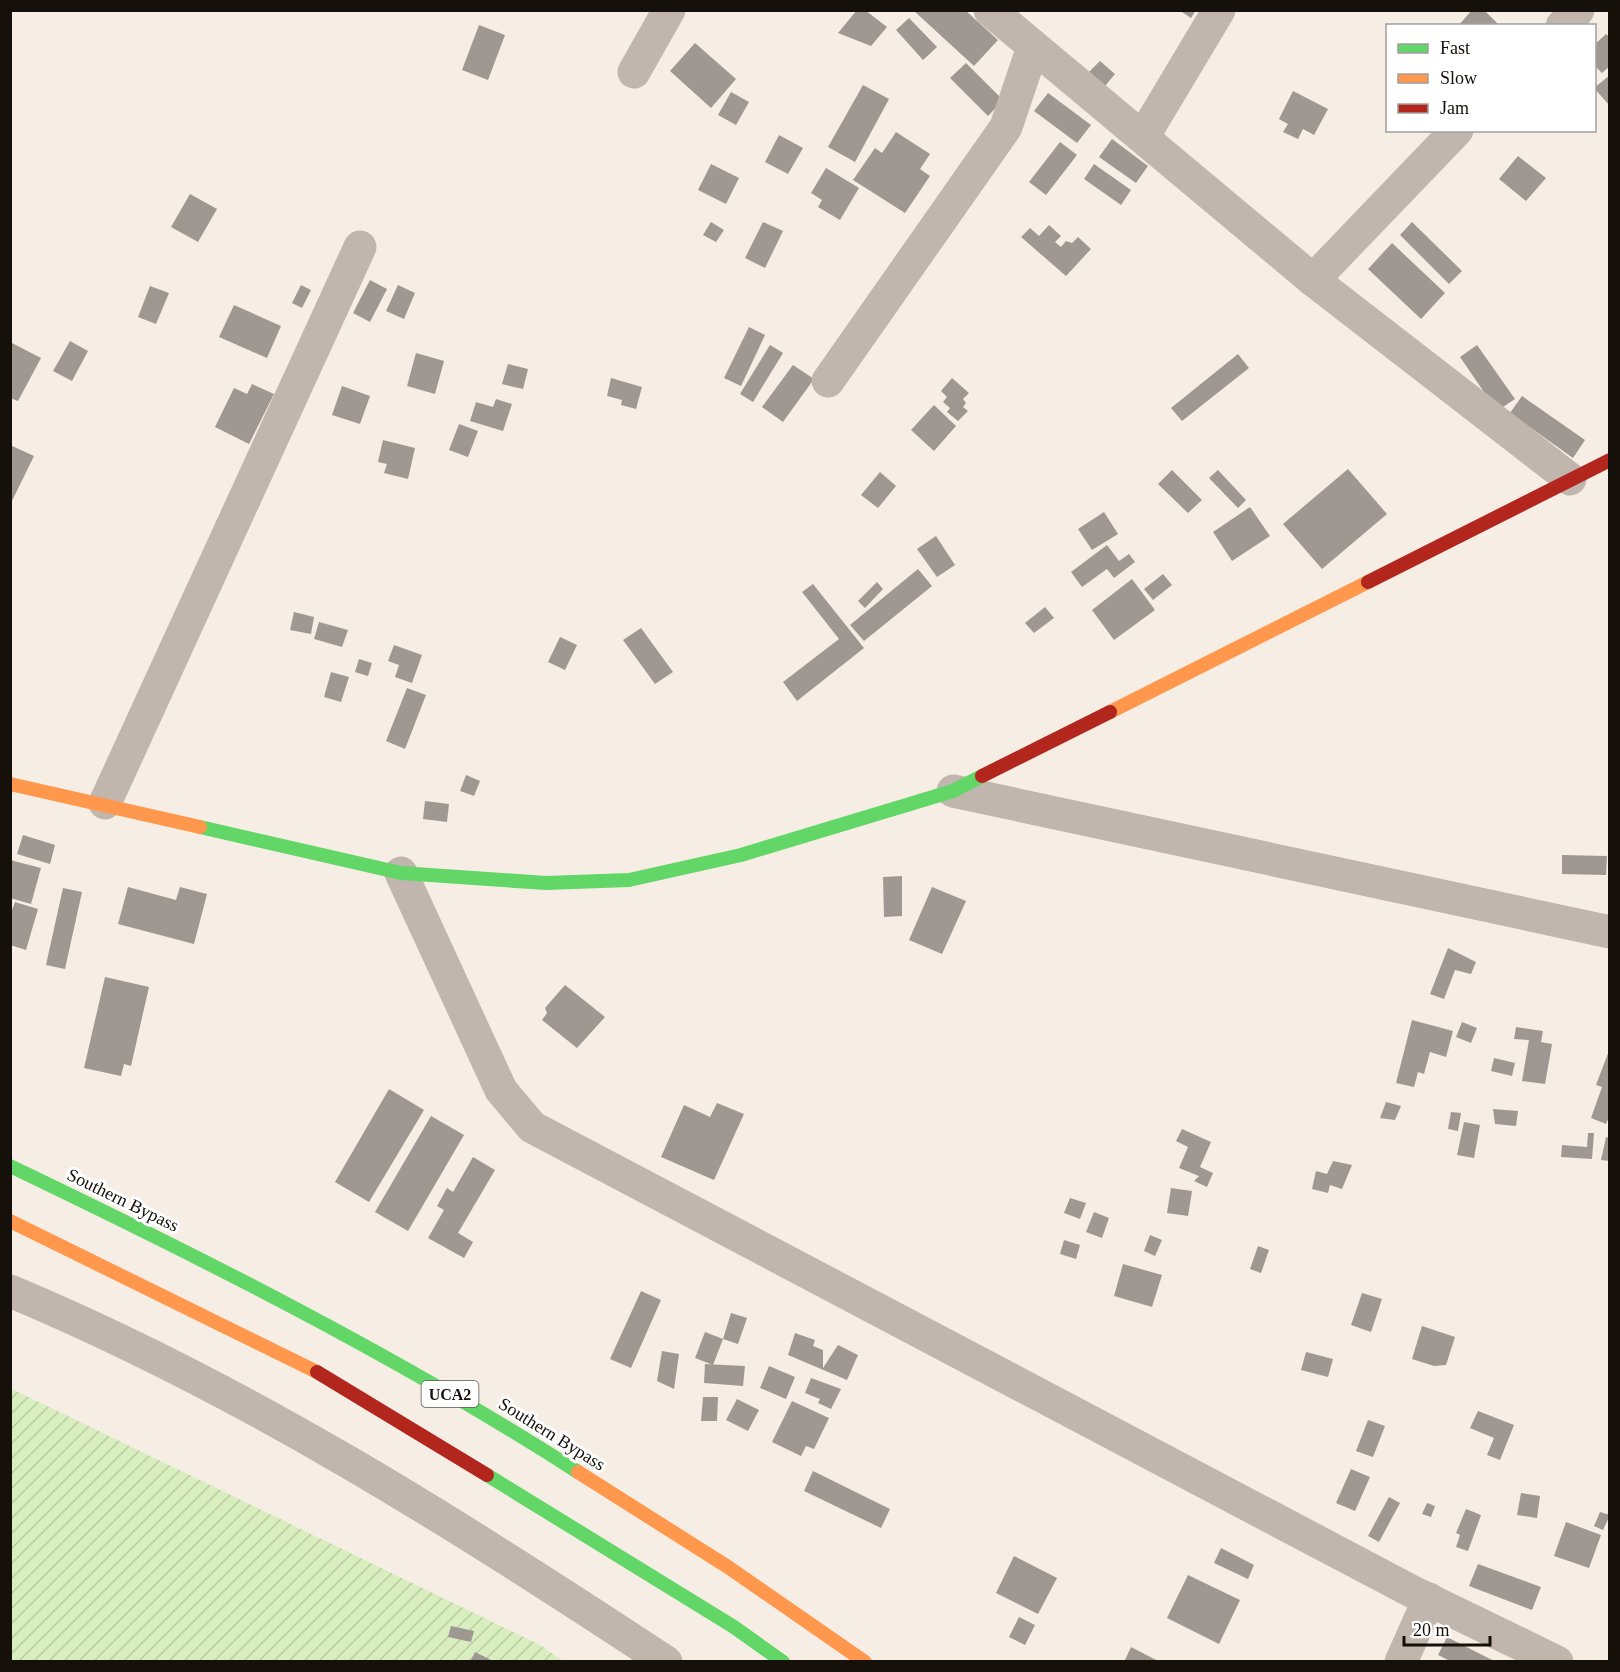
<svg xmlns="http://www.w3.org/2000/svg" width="1620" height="1672" viewBox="0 0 1620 1672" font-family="'Times New Roman',serif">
	<defs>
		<pattern id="garden-furrows" width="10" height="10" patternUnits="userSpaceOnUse" patternTransform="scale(1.5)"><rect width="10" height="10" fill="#d8eebe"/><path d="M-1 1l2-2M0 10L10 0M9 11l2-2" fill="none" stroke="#b8cba2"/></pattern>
	</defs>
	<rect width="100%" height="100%" fill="#f6eee4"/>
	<polygon fill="url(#garden-furrows)" points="10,1388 542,1646 562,1661 11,1661"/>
	<g fill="#9f9892">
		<polygon points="857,10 865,10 887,27 871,46 838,33"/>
		<polygon points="913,10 965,10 998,40 974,66"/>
		<polygon points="1179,10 1196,10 1191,18"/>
		<polygon points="1472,10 1484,10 1500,26 1458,26"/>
		<polygon points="909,18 937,47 923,60 896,30"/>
		<polygon points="479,25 505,35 488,80 462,70"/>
		<polygon points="1606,34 1610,37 1610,66 1602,73 1594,65 1594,45"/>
		<polygon points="695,43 736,79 711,108 670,71"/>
		<polygon points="1100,61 1115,74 1105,86 1089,72"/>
		<polygon points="966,63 1003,100 988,116 950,78"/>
		<polygon points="1610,75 1610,106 1594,88"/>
		<polygon points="863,85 889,99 855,162 828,147"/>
		<polygon points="1293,91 1328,109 1314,135 1303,129 1298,139 1283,132 1288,124 1279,119"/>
		<polygon points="731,92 749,102 736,125 718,115"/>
		<polygon points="1048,93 1091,125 1077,143 1034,111"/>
		<polygon points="896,132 930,154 920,169 930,176 905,213 853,180 875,148 882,153"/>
		<polygon points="779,135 803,148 788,174 765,162"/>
		<polygon points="1112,139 1148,166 1136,183 1099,157"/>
		<polygon points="1060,142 1077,155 1046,195 1029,182"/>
		<polygon points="1518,156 1546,178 1526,201 1499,179"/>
		<polygon points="711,164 739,178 726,204 698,190"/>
		<polygon points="1094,164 1131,190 1121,205 1084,179"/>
		<polygon points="826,168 859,188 840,220 818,207 822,200 811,193"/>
		<polygon points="190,194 217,209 198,242 171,227"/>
		<polygon points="711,222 724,230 716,242 703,235"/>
		<polygon points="763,222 783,231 765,268 745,258"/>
		<polygon points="1412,222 1462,271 1449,284 1400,235"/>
		<polygon points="1049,225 1061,236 1055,242 1061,247 1066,241 1072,243 1078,237 1091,249 1066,276 1021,237 1030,228 1039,236"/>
		<polygon points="1392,243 1445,293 1421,319 1368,269"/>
		<polygon points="370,280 387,289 370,322 353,313"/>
		<polygon points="301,285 311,290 302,308 292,303"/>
		<polygon points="398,285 415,293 404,319 386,311"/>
		<polygon points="150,286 169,293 156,324 138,317"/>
		<polygon points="234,305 281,326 267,358 219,337"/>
		<polygon points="749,327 765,335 741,386 724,378"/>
		<polygon points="70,341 88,351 72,381 53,371"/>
		<polygon points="10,342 41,358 18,401 10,398"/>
		<polygon points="770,345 783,353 753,402 740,394"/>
		<polygon points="1477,345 1515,399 1497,411 1460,357"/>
		<polygon points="416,353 444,361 435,394 407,386"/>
		<polygon points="1238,354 1249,368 1182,421 1171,408"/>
		<polygon points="508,364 528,369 523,389 502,384"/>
		<polygon points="793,365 814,379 783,422 762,407"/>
		<polygon points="611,378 642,387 636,409 621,405 622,400 607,396"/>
		<polygon points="952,378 969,393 963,399 966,403 963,407 968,411 958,421 947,412 950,408 943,402 947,397 941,391"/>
		<polygon points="252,384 274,394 249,444 215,427 234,388 247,394"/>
		<polygon points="342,386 370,396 360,424 332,415"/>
		<polygon points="1522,396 1585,440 1573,458 1510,413"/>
		<polygon points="496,399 512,404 503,431 470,421 476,402 493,407"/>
		<polygon points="934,405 956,426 934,451 911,430"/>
		<polygon points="459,424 478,431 468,457 449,450"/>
		<polygon points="383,440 415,448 408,479 384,473 387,464 378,462"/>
		<polygon points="10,445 34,456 10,505"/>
		<polygon points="1348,469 1387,514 1322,569 1283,524"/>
		<polygon points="1172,470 1202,500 1188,513 1158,484"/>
		<polygon points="1218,470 1246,500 1238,508 1209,478"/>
		<polygon points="880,472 896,486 878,508 861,495"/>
		<polygon points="1250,507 1270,536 1232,561 1213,532"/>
		<polygon points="1104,512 1118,534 1092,550 1078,529"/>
		<polygon points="936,536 955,565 937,577 917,549"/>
		<polygon points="1107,545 1119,561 1129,554 1135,562 1114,578 1107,569 1082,587 1071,572"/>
		<polygon points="918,569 932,586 864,641 850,625"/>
		<polygon points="1163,574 1172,585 1153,600 1144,589"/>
		<polygon points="1132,579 1155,610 1114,640 1092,610"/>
		<polygon points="877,582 883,589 865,608 858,601"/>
		<polygon points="813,584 864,648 797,701 783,682 839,639 802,592"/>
		<polygon points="1045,607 1054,618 1034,633 1025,623"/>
		<polygon points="294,612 314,617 311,634 290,630"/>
		<polygon points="319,622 348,630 342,647 314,639"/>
		<polygon points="641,628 673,672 655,684 623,640"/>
		<polygon points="560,637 577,645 565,670 548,662"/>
		<polygon points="394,645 422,655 412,683 395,677 399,665 388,661"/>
		<polygon points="359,659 372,663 368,676 355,672"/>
		<polygon points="331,672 349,677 341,702 324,697"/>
		<polygon points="407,688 426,695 405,749 386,741"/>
		<polygon points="466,775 480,781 474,796 460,791"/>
		<polygon points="425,801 449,804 447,822 423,819"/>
		<polygon points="23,835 55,845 50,864 17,854"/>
		<polygon points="1562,855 1607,856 1606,875 1562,874"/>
		<polygon points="10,860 41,868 31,904 10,898"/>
		<polygon points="902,876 902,916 884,917 883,877"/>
		<polygon points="128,887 176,900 180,887 207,894 194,944 118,924"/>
		<polygon points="932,887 966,901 942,954 909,940"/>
		<polygon points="63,888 82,892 65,969 46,965"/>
		<polygon points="15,902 38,909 26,950 10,945 10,915"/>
		<polygon points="1448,948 1476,962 1471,974 1455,970 1444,999 1430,994"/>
		<polygon points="105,977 149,987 131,1066 124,1064 121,1076 84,1068"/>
		<polygon points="565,985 605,1017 577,1048 542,1020 547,1013 545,1008"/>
		<polygon points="1412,1020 1453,1031 1446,1057 1430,1052 1424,1074 1418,1072 1414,1087 1396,1083"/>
		<polygon points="1462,1022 1477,1028 1471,1043 1456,1037"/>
		<polygon points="1516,1027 1543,1031 1541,1042 1552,1044 1545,1084 1522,1081 1529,1040 1514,1039"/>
		<polygon points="1610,1048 1610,1115 1606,1124 1591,1118 1602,1087 1596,1085"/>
		<polygon points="1494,1058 1515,1063 1512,1076 1491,1071"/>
		<polygon points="389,1089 424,1110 369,1202 335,1182"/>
		<polygon points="1386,1102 1401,1106 1395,1120 1380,1118"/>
		<polygon points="717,1103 744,1114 714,1180 661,1157 684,1105 710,1117"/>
		<polygon points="1493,1109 1518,1111 1516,1126 1495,1124"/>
		<polygon points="1451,1112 1461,1113 1458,1131 1448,1129"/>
		<polygon points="431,1116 464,1135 408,1231 375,1212"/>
		<polygon points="1464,1122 1480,1125 1474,1158 1457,1155"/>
		<polygon points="1182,1129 1211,1142 1200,1167 1213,1173 1207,1187 1194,1181 1199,1176 1179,1168 1188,1147 1176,1141"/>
		<polygon points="1588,1133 1594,1133 1592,1159 1561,1157 1562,1145 1587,1147"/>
		<polygon points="1606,1137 1610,1138 1610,1161 1601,1160"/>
		<polygon points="473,1157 495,1170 458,1233 473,1242 464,1258 428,1238 444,1210 437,1206 447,1188 453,1192"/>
		<polygon points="1333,1161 1352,1165 1342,1189 1330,1185 1328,1193 1312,1189 1316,1171 1327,1174"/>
		<polygon points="1171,1188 1192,1191 1188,1216 1167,1213"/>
		<polygon points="1070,1198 1086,1203 1080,1219 1064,1213"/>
		<polygon points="1094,1212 1109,1218 1102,1238 1086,1232"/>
		<polygon points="1150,1235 1162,1240 1155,1256 1144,1251"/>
		<polygon points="1064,1240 1080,1245 1076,1259 1060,1254"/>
		<polygon points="1258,1246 1269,1250 1261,1273 1250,1269"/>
		<polygon points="1123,1264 1162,1275 1152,1307 1114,1296"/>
		<polygon points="641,1291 661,1300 631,1368 610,1359"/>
		<polygon points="1362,1293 1382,1299 1371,1332 1351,1325"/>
		<polygon points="731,1313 747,1318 738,1344 723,1339"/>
		<polygon points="1422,1326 1455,1337 1446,1365 1434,1366 1412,1359"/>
		<polygon points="705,1332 723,1339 713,1365 695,1358"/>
		<polygon points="795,1333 815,1340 813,1346 823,1350 823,1368 838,1345 858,1355 847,1380 788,1355"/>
		<polygon points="662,1351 679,1354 674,1389 657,1381"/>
		<polygon points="1306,1352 1333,1359 1328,1377 1301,1370"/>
		<polygon points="705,1364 745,1366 743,1386 704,1383"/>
		<polygon points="769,1366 795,1377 786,1399 760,1388"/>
		<polygon points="811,1378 841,1389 831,1409 818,1403 820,1399 805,1393"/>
		<polygon points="703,1397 718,1397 717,1421 701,1421"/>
		<polygon points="737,1399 759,1410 748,1431 726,1420"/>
		<polygon points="792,1401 829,1418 814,1449 806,1446 801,1456 772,1442"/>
		<polygon points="1478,1411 1514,1425 1500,1460 1487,1455 1494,1438 1470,1428"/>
		<polygon points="1368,1420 1385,1426 1373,1457 1356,1451"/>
		<polygon points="1351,1469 1370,1477 1355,1511 1336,1503"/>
		<polygon points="813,1471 890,1509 881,1528 804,1491"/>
		<polygon points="1521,1493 1540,1496 1537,1518 1517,1515"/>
		<polygon points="1389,1497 1400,1503 1379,1542 1368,1536"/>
		<polygon points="1427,1503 1435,1506 1431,1517 1422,1514"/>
		<polygon points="1466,1509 1481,1515 1468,1551 1456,1547 1460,1535 1456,1533"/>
		<polygon points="1600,1512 1610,1515 1603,1530 1594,1526"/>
		<polygon points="1566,1522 1601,1535 1589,1568 1554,1556"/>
		<polygon points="1221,1548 1254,1565 1248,1579 1214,1563"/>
		<polygon points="1014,1556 1057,1578 1038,1614 996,1593"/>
		<polygon points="1478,1564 1541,1587 1532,1610 1469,1586"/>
		<polygon points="1188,1575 1240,1600 1219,1644 1167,1618"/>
		<polygon points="1019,1617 1035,1625 1025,1645 1009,1637"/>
		<polygon points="451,1626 474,1631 471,1642 448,1637"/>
		<polygon points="1447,1637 1496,1662 1452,1662 1438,1655"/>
		<polygon points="1131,1647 1160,1662 1124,1662"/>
		<polygon points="475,1652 495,1662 470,1662"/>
	</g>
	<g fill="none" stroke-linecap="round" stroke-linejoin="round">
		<g stroke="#c0b6ad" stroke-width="33">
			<polyline points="990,10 1313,280 1570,479"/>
			<polyline points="1562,26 1578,10"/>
			<polyline points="634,72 669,10"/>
			<polyline points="1143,137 1219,10"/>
			<polyline points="1313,280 1457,130"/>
			<polyline points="828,381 1006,127 1033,47"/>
			<polyline points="953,791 1610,932"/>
			<polyline points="105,803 360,247"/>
			<polyline points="401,873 501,1090 532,1127 1413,1592 1557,1662"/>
			<path d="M10 1291C242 1388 457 1524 666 1662"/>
			<polyline points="1401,1662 1429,1599"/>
		</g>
		<g stroke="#63d668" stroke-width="14">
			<polyline points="200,827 401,873 546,883 629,880 741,855 953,791 982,776"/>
			<path d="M10 1166C204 1259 397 1356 578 1472"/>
			<polyline points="487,1475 734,1627 783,1662"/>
		</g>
		<g stroke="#ff974d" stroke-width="14">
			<polyline points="1110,712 1368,582"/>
			<polyline points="10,784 200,827"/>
			<polyline points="10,1221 317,1372"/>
			<polyline points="578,1472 728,1567 865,1662"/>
		</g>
		<g stroke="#b3261e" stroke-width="14">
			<polyline points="1368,582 1610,460"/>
			<polyline points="982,776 1110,712"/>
			<polyline points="317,1372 487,1475"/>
		</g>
	</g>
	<g text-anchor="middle" stroke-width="6" stroke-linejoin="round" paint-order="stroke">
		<rect fill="#fff" stroke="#5b5854" stroke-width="1.5" x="421.5" y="1381" width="57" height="26" rx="4.5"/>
		<g font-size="16" font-weight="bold" fill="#15100a">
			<text x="450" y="1400">UCA2</text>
		</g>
		<g font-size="18" fill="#15100a" stroke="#fff">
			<text transform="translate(123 1200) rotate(26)" y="6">Southern Bypass</text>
			<text transform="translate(552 1434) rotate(32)" y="6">Southern Bypass</text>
		</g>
	</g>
	<rect width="1620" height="1672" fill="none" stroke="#15100a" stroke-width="24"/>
	<rect x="1386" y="24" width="210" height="108" fill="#ffffff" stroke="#a19f9d" stroke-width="1.5"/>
	<rect x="1398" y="44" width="30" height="9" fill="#63d668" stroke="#a19f9d" stroke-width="1.5"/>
	<text x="1440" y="54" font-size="18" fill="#15100a">Fast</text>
	<rect x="1398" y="74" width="30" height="9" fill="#ff974d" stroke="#a19f9d" stroke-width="1.5"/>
	<text x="1440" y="84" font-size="18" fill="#15100a">Slow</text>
	<rect x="1398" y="104" width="30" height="9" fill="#b3261e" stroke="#a19f9d" stroke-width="1.5"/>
	<text x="1440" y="114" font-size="18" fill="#15100a">Jam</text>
	<path d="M1404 1636v9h86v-9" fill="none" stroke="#15100a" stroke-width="3"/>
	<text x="1413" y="1636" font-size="18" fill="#15100a" stroke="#ffffff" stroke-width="4.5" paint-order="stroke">20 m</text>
</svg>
